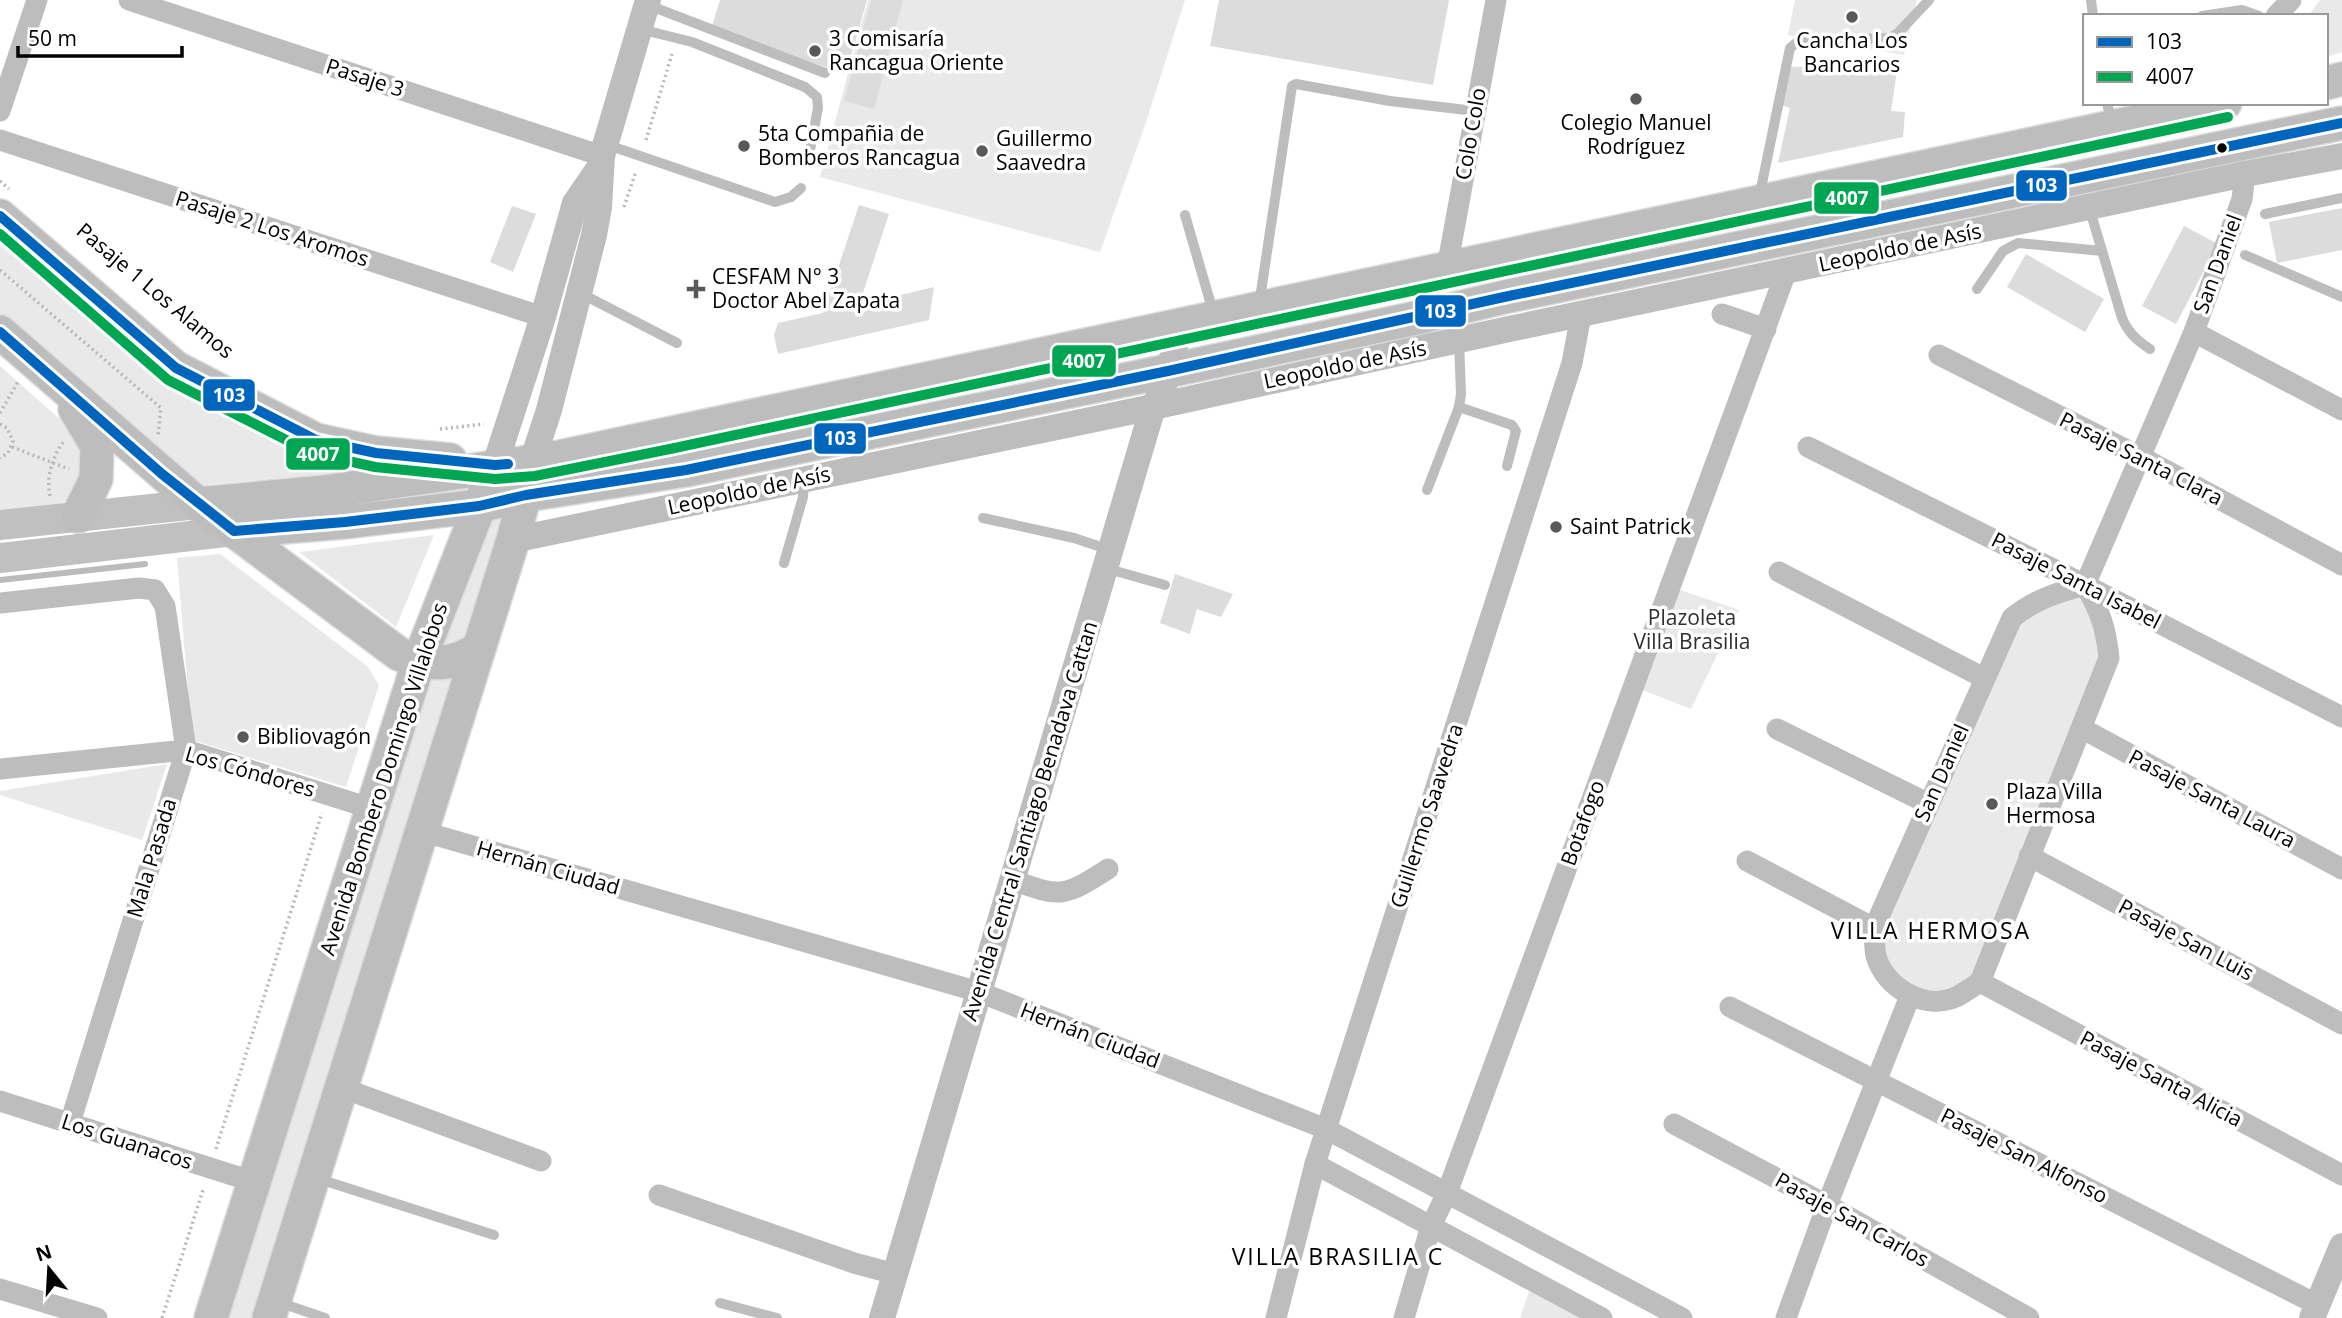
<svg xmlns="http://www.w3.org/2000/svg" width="2342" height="1318" viewBox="0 0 2342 1318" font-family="'Open Sans',sans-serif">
	<rect width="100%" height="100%" fill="#fff"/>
	<g fill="#e9e9e9">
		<polygon points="868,0 1185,0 1145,125 1100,252 820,177"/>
		<polygon points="1795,0 1917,0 1904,55 1788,35"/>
		<polygon points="2320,0 2342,0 2342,52 2326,57 2326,16 2308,16"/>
		<polygon points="0,238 174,386 324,459 368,470 192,486 0,320"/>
		<polygon points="0,366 73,431 80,442 85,473 69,499 59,506 0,514"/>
		<polygon points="507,512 258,1318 221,1318 424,682 488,515"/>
		<polygon points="434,535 396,627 299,552"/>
		<polygon points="220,554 367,666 379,685 346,787 192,740 177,558"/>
		<polygon points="2085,585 2109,658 1980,982 1955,998 1890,980 1874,928 2012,618"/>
		<polygon points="1674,588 1739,610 1691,709 1637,688"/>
		<polygon points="167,764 142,840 0,795 0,791"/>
		<polygon points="1534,1278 1583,1305 1577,1318 1520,1318"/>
	</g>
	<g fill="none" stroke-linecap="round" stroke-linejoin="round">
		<polyline stroke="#bbb" stroke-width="6" points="0,580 145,564"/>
	</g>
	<g fill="#dcdcdc">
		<polygon points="720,0 867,0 846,74 711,29"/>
		<polygon points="871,0 903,0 874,109 844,101"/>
		<polygon points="1219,0 1449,0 1433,85 1210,46"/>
		<polygon points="1898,64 1891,111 1905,112 1903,137 1778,163 1790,108 1781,105 1791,67"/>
		<polygon points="859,205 889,214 859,305 934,287 929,320 778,354 774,335 778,323 823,313"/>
		<polygon points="512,206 536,214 513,272 490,262"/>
		<polygon points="2342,208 2342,250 2277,263 2269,222"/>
		<polygon points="2184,226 2218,244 2176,324 2142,306"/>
		<polygon points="2026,254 2104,299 2085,332 2007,287"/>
		<polygon points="1175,574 1233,594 1221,617 1197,609 1190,634 1160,623"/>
	</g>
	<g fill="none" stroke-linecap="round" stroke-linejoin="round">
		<g stroke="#dbdbdb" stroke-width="36">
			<g id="primary">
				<polyline points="2326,83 2342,79"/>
				<polyline points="0,216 176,368 316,440 376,453 450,460"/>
				<path d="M0 332 198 504 399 654C430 666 450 667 478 649"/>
				<polyline points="75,409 97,446 96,479 78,516"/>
				<polyline points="198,504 324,492 550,459 2225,103"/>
				<polyline points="234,531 345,522 479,506 526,495 686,470 1168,371 1421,317 1504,297 2342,123"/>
				<polyline points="211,1318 419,661 487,487"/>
				<polyline points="269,1318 513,540 529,478"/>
			</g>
		</g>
		<g stroke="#b8b8b8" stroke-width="3.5" stroke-dasharray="2 3.5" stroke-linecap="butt">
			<polyline points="646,140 672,54"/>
			<polyline points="0,181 9,189"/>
			<polyline points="624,207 636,171"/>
			<polyline points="0,270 161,408 158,435"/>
			<polyline points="0,413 18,382"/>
			<polyline points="0,424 7,428 13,441 8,453 0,458"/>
			<polyline points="440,429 484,424"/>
			<polyline points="12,447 69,469"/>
			<path d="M50 496C46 477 52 457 64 441"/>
			<polyline points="216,1149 322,813"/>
			<polyline points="162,1318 204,1187"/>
		</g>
		<g stroke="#bdbdbd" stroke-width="10">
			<polyline points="2091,0 2093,16"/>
			<polyline points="648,5 825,73"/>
			<polyline points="2202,16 2242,10 2259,16"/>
			<polyline points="640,29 692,42 805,87 817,97 818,108 809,155"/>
			<polyline points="2107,103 2112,124"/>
			<polyline points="605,144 775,202 791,197 801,188"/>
			<polyline points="1759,198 1790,48 1796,43 1805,41 1890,38 1898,33 1929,0"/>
			<path d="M2089 207 2122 318C2128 332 2136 340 2150 349"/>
			<polyline points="2265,214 2342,198"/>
			<polyline points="1185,215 1214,315"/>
			<polyline points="2245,255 2342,297"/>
			<polyline points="1977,289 2003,251 2018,243 2102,251"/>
			<polyline points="580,293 677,343"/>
			<polyline points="1259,305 1292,86 1296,84 1390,101 1475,111"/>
			<polyline points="1459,341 1461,394 1459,407 1512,425 1516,431 1507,466"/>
			<polyline points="1427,490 1459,407"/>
			<polyline points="983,518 1074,538 1110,550"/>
			<polyline points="784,563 803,497 804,479"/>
			<polyline points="1105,568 1165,585"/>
			<polyline points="316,1178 494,1235"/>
			<polyline points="278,1302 325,1318"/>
			<polyline points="720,1303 777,1318"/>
		</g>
		<g stroke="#bdbdbd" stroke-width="21">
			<polyline points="129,0 602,156"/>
			<polyline points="2276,16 2291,0"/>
			<polyline points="0,111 37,0"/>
			<polyline points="0,140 543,317"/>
			<polyline points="1447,268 1496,0"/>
			<polyline points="1722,314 1766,329"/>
			<polyline points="2194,332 2342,410"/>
			<polyline points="1939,355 2141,457 2342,565"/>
			<polyline points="1808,447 2085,585 2342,717"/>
			<polyline points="1779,572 1984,678"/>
			<path d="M2085 585C2100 611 2106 628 2109 658L1980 982C1972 987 1964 993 1956 997 1925 1011 1885 988 1876 956 1874 947 1875 937 1874 928L2012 618C2034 600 2058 592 2085 585Z"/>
			<polyline points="2085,585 2194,332 2242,199 2245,174"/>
			<polyline points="0,603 139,588 155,590 165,606 186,750 70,1123"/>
			<polyline points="1777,729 1929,804"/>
			<polyline points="2083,729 2342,869"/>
			<polyline points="0,769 186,750 373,809"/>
			<polyline points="421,831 979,992 1326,1129 1682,1318"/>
			<polyline points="2029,856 2342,1024"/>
			<polyline points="1747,861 1874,928"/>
			<path d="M1012 880C1062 898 1064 897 1108 869"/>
			<polyline points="1980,982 2342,1175"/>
			<polyline points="1730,1007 2318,1305"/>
			<polyline points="340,1087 541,1161"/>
			<polyline points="0,1101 254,1182"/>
			<polyline points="1674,1124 1827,1205 2029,1318"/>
			<polyline points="1315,1164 1602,1318"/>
			<polyline points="659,1195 854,1263 895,1274"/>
			<polyline points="0,1289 97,1318"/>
			<polyline points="1276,1318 1315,1164 1572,363 1581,315"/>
			<polyline points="1404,1318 1431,1226 1447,1193 1786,272"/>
			<polyline points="1786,1318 1827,1205 1910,996"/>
		</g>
		<g stroke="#bdbdbd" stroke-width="26">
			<polyline points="532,462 549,410 594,235 599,207 602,156 648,0"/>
			<polyline points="495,465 543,317 575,203 599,168"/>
			<polyline points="513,540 1153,407 1509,329 2245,174 2342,156"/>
			<path d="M882 1318 1153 407C1168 384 1173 353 1180 326"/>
			<polyline points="2312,1318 2342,1246"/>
		</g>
		<g stroke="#c0c0c0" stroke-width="30">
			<polyline points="0,525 198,504"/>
			<polyline points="0,558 234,531"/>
		</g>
		<use href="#primary" stroke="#bdbdbd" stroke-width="33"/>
		<g stroke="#fff" stroke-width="16">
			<g id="bus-1">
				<polyline points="0,216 176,368 316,440 376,453 495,465 508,464"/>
				<polyline points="0,332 162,474 234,531 345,522 479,506 526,495 686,470 1168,371 1504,297 2342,123"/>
			</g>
		</g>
		<g stroke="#fff" stroke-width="16">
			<polyline id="bus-2" points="0,234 168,380 312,453 375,467 495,479 535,476 670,449 2228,117"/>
		</g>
		<use href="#bus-1" stroke="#0065bd" stroke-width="10"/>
		<use href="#bus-2" stroke="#00a651" stroke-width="10"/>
	</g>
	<g fill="#595959" stroke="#fff" stroke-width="2.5">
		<circle cx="1852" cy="17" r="7"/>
		<circle cx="815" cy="51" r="7"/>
		<circle cx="1636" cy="99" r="7"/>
		<circle cx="744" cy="146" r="7"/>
		<circle cx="982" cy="151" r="7"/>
		<path d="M692.5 278.5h7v7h7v7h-7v7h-7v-7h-7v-7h7z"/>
		<circle cx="1556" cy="527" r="7"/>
		<circle cx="243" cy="737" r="7"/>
		<circle cx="1992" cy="804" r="7"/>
	</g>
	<circle fill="#000" stroke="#fff" stroke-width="2.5" cx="2222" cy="148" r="6"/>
	<g text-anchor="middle" stroke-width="7" stroke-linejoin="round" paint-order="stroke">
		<g font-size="21" fill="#000" stroke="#fff" text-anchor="start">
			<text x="829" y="46">3 Comisaría<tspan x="829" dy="24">Rancagua Oriente</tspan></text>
			<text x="1852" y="48" text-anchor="middle">Cancha Los<tspan x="1852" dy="24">Bancarios</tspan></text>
			<text x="1636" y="130" text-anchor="middle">Colegio Manuel<tspan x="1636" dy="24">Rodríguez</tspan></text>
			<text x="758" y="141">5ta Compañia de<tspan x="758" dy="24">Bomberos Rancagua</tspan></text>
			<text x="996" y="146">Guillermo<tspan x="996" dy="24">Saavedra</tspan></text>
			<text x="712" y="284">CESFAM N° 3<tspan x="712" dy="24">Doctor Abel Zapata</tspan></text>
			<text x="1570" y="534">Saint Patrick</text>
			<text x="257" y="744">Bibliovagón</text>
			<text x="2006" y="799">Plaza Villa<tspan x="2006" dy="24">Hermosa</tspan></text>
		</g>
		<g font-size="21" fill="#000" stroke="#fff">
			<text transform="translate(365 78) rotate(18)" y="7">Pasaje 3</text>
			<text transform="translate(1471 134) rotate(-80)" y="7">Colo Colo</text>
			<text transform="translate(272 229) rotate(18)" y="7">Pasaje 2 Los Aromos</text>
			<text transform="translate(1900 248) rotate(-12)" y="7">Leopoldo de Asís</text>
			<text transform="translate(2218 264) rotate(-70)" y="7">San Daniel</text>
			<text transform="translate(155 291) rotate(40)" y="7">Pasaje 1 Los Alamos</text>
			<text transform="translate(1345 365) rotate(-12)" y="7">Leopoldo de Asís</text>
			<text transform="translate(2141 459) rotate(27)" y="7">Pasaje Santa Clara</text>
			<text transform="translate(749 491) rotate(-12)" y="7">Leopoldo de Asís</text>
			<text transform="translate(2076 581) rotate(27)" y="7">Pasaje Santa Isabel</text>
			<text transform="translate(250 772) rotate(16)" y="7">Los Cóndores</text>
			<text transform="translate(1942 773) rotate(-66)" y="7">San Daniel</text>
			<text transform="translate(384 779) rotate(-72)" y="7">Avenida Bombero Domingo Villalobos</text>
			<text transform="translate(2212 799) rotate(28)" y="7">Pasaje Santa Laura</text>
			<text transform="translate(1427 816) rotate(-72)" y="7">Guillermo Saavedra</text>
			<text transform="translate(1030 821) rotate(-73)" y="7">Avenida Central Santiago Benadava Cattan</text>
			<text transform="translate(1583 823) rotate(-70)" y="7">Botafogo</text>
			<text transform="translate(152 858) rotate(-73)" y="7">Mala Pasada</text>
			<text transform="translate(548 868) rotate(16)" y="7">Hernán Ciudad</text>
			<text transform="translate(2186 940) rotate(28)" y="7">Pasaje San Luis</text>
			<text transform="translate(1090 1036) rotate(21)" y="7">Hernán Ciudad</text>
			<text transform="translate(2161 1079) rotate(28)" y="7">Pasaje Santa Alicia</text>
			<text transform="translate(127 1142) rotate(18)" y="7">Los Guanacos</text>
			<text transform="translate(2024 1156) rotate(27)" y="7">Pasaje San Alfonso</text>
			<text transform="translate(1852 1220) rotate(29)" y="7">Pasaje San Carlos</text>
		</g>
		<g font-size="21" fill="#2e2e2e" stroke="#fff">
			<text x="1692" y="625">Plazoleta<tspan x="1692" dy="24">Villa Brasilia</tspan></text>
		</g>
		<g font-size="23" letter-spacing="2" fill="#000" stroke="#fff">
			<text x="1931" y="939">VILLA HERMOSA</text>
			<text x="1338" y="1265">VILLA BRASILIA C</text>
		</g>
	</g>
	<g stroke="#fff" stroke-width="2.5">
		<rect x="2015" y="169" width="53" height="33" rx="7" fill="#0065bd"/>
		<rect x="1813" y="181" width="67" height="34" rx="7" fill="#00a651"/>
		<rect x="1414" y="294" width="53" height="34" rx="7" fill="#0065bd"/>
		<rect x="1051" y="344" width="66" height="34" rx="7" fill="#00a651"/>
		<rect x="202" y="378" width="54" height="34" rx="7" fill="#0065bd"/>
		<rect x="813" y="422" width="54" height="33" rx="7" fill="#0065bd"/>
		<rect x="285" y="437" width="66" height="34" rx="7" fill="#00a651"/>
	</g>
	<g font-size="19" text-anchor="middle" font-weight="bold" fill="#fff">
		<text x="2041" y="192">103</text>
		<text x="1847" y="205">4007</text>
		<text x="1440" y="318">103</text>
		<text x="1084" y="368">4007</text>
		<text x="229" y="402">103</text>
		<text x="840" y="445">103</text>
		<text x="318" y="461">4007</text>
	</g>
	<rect x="2083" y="14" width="245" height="91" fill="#ffffff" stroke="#999999" stroke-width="2"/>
	<rect x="2097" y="37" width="35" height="10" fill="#0065bd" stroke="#999999" stroke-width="2"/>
	<text x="2146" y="49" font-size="21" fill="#000000">103</text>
	<rect x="2097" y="72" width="35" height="10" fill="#00a651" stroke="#999999" stroke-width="2"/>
	<text x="2146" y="84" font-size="21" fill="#000000">4007</text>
	<g transform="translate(49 1269) rotate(342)" stroke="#ffffff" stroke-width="5" paint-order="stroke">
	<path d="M0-5L12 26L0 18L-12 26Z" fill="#000000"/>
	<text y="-10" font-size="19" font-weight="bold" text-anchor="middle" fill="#000000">N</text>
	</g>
	<path d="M18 46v10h164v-10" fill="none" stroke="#000000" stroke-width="3.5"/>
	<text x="28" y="46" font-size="21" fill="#000000" stroke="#ffffff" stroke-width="5" paint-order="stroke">50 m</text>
</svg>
